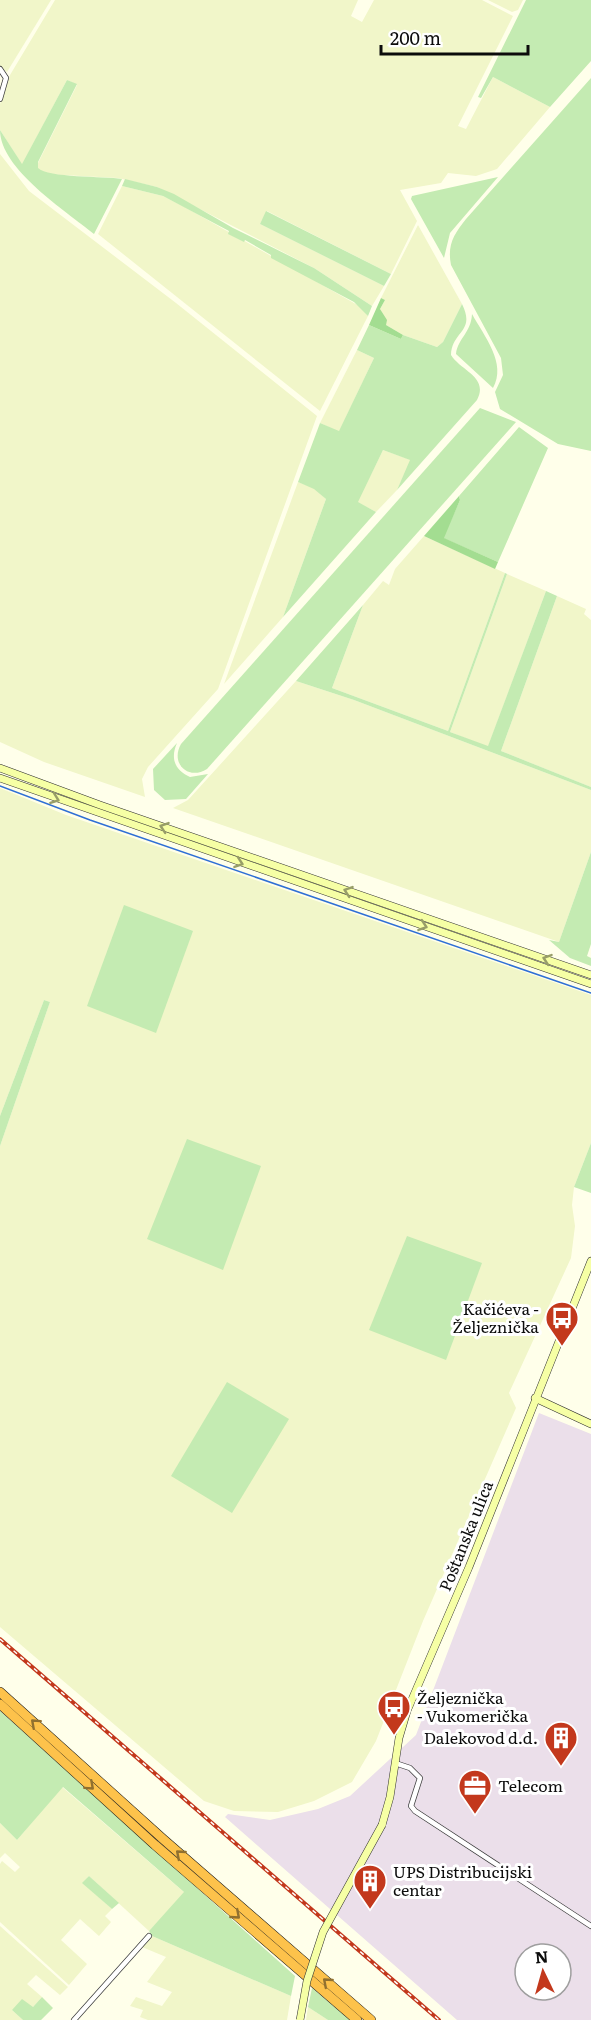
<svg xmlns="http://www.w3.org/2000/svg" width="591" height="2020" viewBox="0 0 591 2020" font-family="Literata,serif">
	<rect width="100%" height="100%" fill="#ffffea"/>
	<path fill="#ebdfea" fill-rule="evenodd" d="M539 1413 591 1434V2020H457L225 1817 228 1814 270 1820 318 1809 350 1796 416 1735ZM525 1954H561V1990H525Z"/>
	<g fill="#f1f6c9">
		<polygon points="0,0 51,0 7,72 0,67"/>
		<polygon points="55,0 358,0 351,16 362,22 374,0 482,0 513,16 458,126 466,129 493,77 550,107 497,169 476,176 448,173 441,183 400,190 417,221 391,274 267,211 260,224 384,286 372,306 314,268 157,187 118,178 44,174 38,169 38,163 77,85 67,80 22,165 0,130 0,104 10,75"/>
		<polygon points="488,0 523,0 518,10 512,12"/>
		<polygon points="0,154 29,191 176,303 317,416 218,689 148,767 142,779 145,797 44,762 0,742"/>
		<polygon points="122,186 163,196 183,206 361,307 368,316 320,411 98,234"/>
		<polygon points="418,225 462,304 443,342 437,347 403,335 386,325 380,309 385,300 381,298"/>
		<polygon points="357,350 374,358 339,432 320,423"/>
		<polygon points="383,450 411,460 397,490 376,512 357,502"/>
		<polygon points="298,482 314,488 326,499 283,617 224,684"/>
		<polygon points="424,536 505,573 448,731 332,688 363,605 383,581 389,585 395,569"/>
		<polygon points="507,574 546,591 488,747 450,732"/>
		<polygon points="557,596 586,609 584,614 591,620 591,787 501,751"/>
		<polygon points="296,681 354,700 591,790 591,852 559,942 173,808 188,800"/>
		<polygon points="0,788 66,815 591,995 591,1143 574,1187 572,1205 575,1226 571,1258 509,1393 516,1408 423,1621 376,1741 352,1782 314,1801 278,1812 234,1811 204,1801 0,1627 0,1146 50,1002 44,1000 0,1116"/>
		<polygon points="62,1787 185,1893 149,1931 89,1876 83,1883 112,1909 105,1916 111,1922 99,1936 80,1919 61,1940 87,1964 69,1985 0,1922 0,1864 2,1861 15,1872 20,1867 5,1853 0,1858 0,1823 17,1840"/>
		<polygon points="0,1926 68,1987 60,1995 36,1975 27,1984 42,1997 33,2007 12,2010 23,2020 0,2020"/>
		<polygon points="152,1936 291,1996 287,2020 148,2020 140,2017 143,2010 130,2006 136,1997 162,2006 172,1992 147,1982 166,1957 142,1947"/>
		<polygon points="308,2007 328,2020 306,2020"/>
	</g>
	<g fill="#c4ebb2">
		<polygon points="526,0 591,0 591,61 550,107 493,77 481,98 478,97"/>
		<path d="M591 78V451L558 444 500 409 495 392 503 375 501 358 451 265C447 245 454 234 466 219Z"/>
		<path d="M67 80 77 84 38 162V168C48 178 104 176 122 179L94 234C66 211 0 169 0 130L22 164Z"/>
		<polygon points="498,177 450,233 444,258 411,199 412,196"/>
		<polygon points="125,179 157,187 174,194 233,228 314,268 372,306 368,316 354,302 271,258 271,255 245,240 244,242 228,234 229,231 163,196 122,186"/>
		<polygon points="266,211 391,274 384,286 260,224"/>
		<path d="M462 304C476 332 452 331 451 355 461 371 489 377 477 400L397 490 410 460 383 450 358 502 376 512 283 617 326 499 314 489 298 482 320 423 339 431 374 358 357 350 369 325 401 339 403 335 437 347 443 342Z"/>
		<path d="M472 314C484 336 507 363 493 388L456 354C458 338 471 333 472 314Z"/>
		<path d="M480 408 516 422 207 769C188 781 170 763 181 744Z"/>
		<polygon points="519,427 548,448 498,562 443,538 460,500 459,496"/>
		<polygon points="505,573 507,574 450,732 488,746 546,591 557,596 501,751 591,787 591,790 354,700 296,681 363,605 332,688 448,731"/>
		<path d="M177 743C170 759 175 770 190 777L208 774 186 799 165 800 154 790 153 769Z"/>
		<polygon points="591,852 591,944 587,956 591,958 591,966 570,958 549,940 559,942"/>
		<polygon points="124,905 193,931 156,1033 87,1006"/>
		<polygon points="44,1000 50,1002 0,1146 0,1116"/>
		<polygon points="187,1139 261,1166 223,1270 147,1239"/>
		<polygon points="591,1143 591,1193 574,1187"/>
		<polygon points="407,1236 482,1263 446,1360 369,1330"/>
		<polygon points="227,1382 289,1419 232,1513 171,1476"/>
		<polygon points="0,1711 295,1976 291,1996 152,1936 149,1931 184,1892 63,1787 17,1840 0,1823"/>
		<polygon points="89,1876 119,1903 112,1909 82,1883"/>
		<polygon points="312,1988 350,2020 328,2020 308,2007"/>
		<polygon points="42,1997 53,2008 41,2020 23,2020 12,2010 22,1999 33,2007"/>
	</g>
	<g fill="#a3dd91">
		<polygon points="381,298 385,300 380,309 387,320 386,325 403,335 401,339 369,325"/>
		<polygon points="459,496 460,500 444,538 498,562 495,569 424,536"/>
	</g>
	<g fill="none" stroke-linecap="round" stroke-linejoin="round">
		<polyline stroke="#2f6fd5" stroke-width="1.5" points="0,786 90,820 591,993"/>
		<g stroke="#3f3f3f" stroke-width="6">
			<g id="minor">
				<polyline points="0,69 6,78 0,99"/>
				<polyline points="395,1763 410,1768 420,1778 411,1806 415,1811 591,1926"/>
				<polyline points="74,2020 149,1936"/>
			</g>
		</g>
		<g stroke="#2e2e2e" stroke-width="8">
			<g id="secondary">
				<polyline points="0,768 100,805 591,975"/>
				<polyline points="0,778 591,984"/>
				<polyline points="535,1398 591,1424"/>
				<polyline points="382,1825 390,1797 399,1738 407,1711 469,1567 591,1261"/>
			</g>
		</g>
		<g stroke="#1d1d1d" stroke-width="10">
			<g id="motorway">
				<polyline points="0,1692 163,1839 371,2020"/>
				<polyline points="0,1704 155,1845 357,2020"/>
			</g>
		</g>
		<use href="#minor" stroke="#fff" stroke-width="4.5"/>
		<use href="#secondary" stroke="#f6ffa5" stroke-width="7"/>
		<use href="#motorway" stroke="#fdc24b" stroke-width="9"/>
		<g stroke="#c3381c" stroke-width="4">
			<polyline id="rail" points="0,1639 439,2020"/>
		</g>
		<use href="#rail" stroke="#fff" stroke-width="1.5" stroke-dasharray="4.5" stroke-linecap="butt"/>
		<g stroke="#2e2e2e" stroke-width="8" stroke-linecap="butt">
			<polyline id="secondary-bridge" points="300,2020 307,1981 323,1932 382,1825"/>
		</g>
		<use href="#secondary-bridge" stroke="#f6ffa5" stroke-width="7"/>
	</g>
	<defs><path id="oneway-chevron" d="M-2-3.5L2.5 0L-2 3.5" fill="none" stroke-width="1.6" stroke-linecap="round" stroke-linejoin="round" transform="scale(1.5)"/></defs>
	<g stroke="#989e68">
		<use href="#oneway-chevron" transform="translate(55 799) rotate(20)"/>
		<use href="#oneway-chevron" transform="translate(164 827) rotate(-161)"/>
		<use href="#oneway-chevron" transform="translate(239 863) rotate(19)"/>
		<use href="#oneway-chevron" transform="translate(348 891) rotate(-161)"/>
		<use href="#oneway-chevron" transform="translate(423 926) rotate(19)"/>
		<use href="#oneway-chevron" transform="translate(547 959) rotate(-161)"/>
	</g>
	<g stroke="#91702f">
		<use href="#oneway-chevron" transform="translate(35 1723) rotate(-138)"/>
		<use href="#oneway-chevron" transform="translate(90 1786) rotate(42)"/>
		<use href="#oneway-chevron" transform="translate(180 1854) rotate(-139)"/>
		<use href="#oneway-chevron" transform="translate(236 1915) rotate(41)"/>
		<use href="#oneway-chevron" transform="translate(327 1982) rotate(-139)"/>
	</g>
	<defs>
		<g id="bus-pin" transform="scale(1.725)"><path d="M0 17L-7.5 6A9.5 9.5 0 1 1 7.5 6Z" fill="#c3381c" stroke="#fff"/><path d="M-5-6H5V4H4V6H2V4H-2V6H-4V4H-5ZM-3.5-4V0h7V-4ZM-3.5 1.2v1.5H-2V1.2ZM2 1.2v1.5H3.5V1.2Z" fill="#fff"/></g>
		<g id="building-pin" transform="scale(1.725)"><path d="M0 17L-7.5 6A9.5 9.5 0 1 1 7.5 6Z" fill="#c3381c" stroke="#fff"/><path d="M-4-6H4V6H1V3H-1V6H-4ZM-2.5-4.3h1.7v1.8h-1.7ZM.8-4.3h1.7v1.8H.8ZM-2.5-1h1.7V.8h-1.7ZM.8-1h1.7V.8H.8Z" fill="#fff"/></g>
		<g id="office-pin" transform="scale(1.725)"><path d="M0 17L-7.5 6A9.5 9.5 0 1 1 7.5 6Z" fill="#c3381c" stroke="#fff"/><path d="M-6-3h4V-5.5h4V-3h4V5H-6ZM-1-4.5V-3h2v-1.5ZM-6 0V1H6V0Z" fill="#fff"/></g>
	</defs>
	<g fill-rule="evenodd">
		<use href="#bus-pin" x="562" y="1318"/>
		<use href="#bus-pin" x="394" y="1707"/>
		<use href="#building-pin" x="561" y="1738"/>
		<use href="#office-pin" x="475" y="1786"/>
		<use href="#building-pin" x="370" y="1881"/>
	</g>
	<g text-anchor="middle" stroke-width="6" stroke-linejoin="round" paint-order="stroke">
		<g font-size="16" fill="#0c0c0c" stroke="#fff" text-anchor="start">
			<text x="539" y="1315" text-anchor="end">Kačićeva -<tspan x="539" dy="18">Željeznička</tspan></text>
			<text x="417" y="1704">Željeznička<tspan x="417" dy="18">- Vukomerička</tspan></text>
			<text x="538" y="1744" text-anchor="end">Dalekovod d.d.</text>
			<text x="498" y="1792">Telecom</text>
			<text x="393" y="1878">UPS Distribucijski<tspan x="393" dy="18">centar</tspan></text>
		</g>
		<g font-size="16" fill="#0c0c0c" stroke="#fff">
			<text transform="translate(466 1536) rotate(-68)" y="6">Poštanska ulica</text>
		</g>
	</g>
	<g transform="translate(543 1972) rotate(355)"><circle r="28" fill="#ffffff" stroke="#9e9e9e" stroke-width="1.5"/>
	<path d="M0-4.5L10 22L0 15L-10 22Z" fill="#c3381c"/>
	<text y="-9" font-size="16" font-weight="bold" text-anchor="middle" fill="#0c0c0c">N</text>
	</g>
	<path d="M381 45v9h147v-9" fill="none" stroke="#0c0c0c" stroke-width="3"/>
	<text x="390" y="45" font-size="18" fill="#0c0c0c" stroke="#ffffff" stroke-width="4.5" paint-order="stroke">200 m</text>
</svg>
